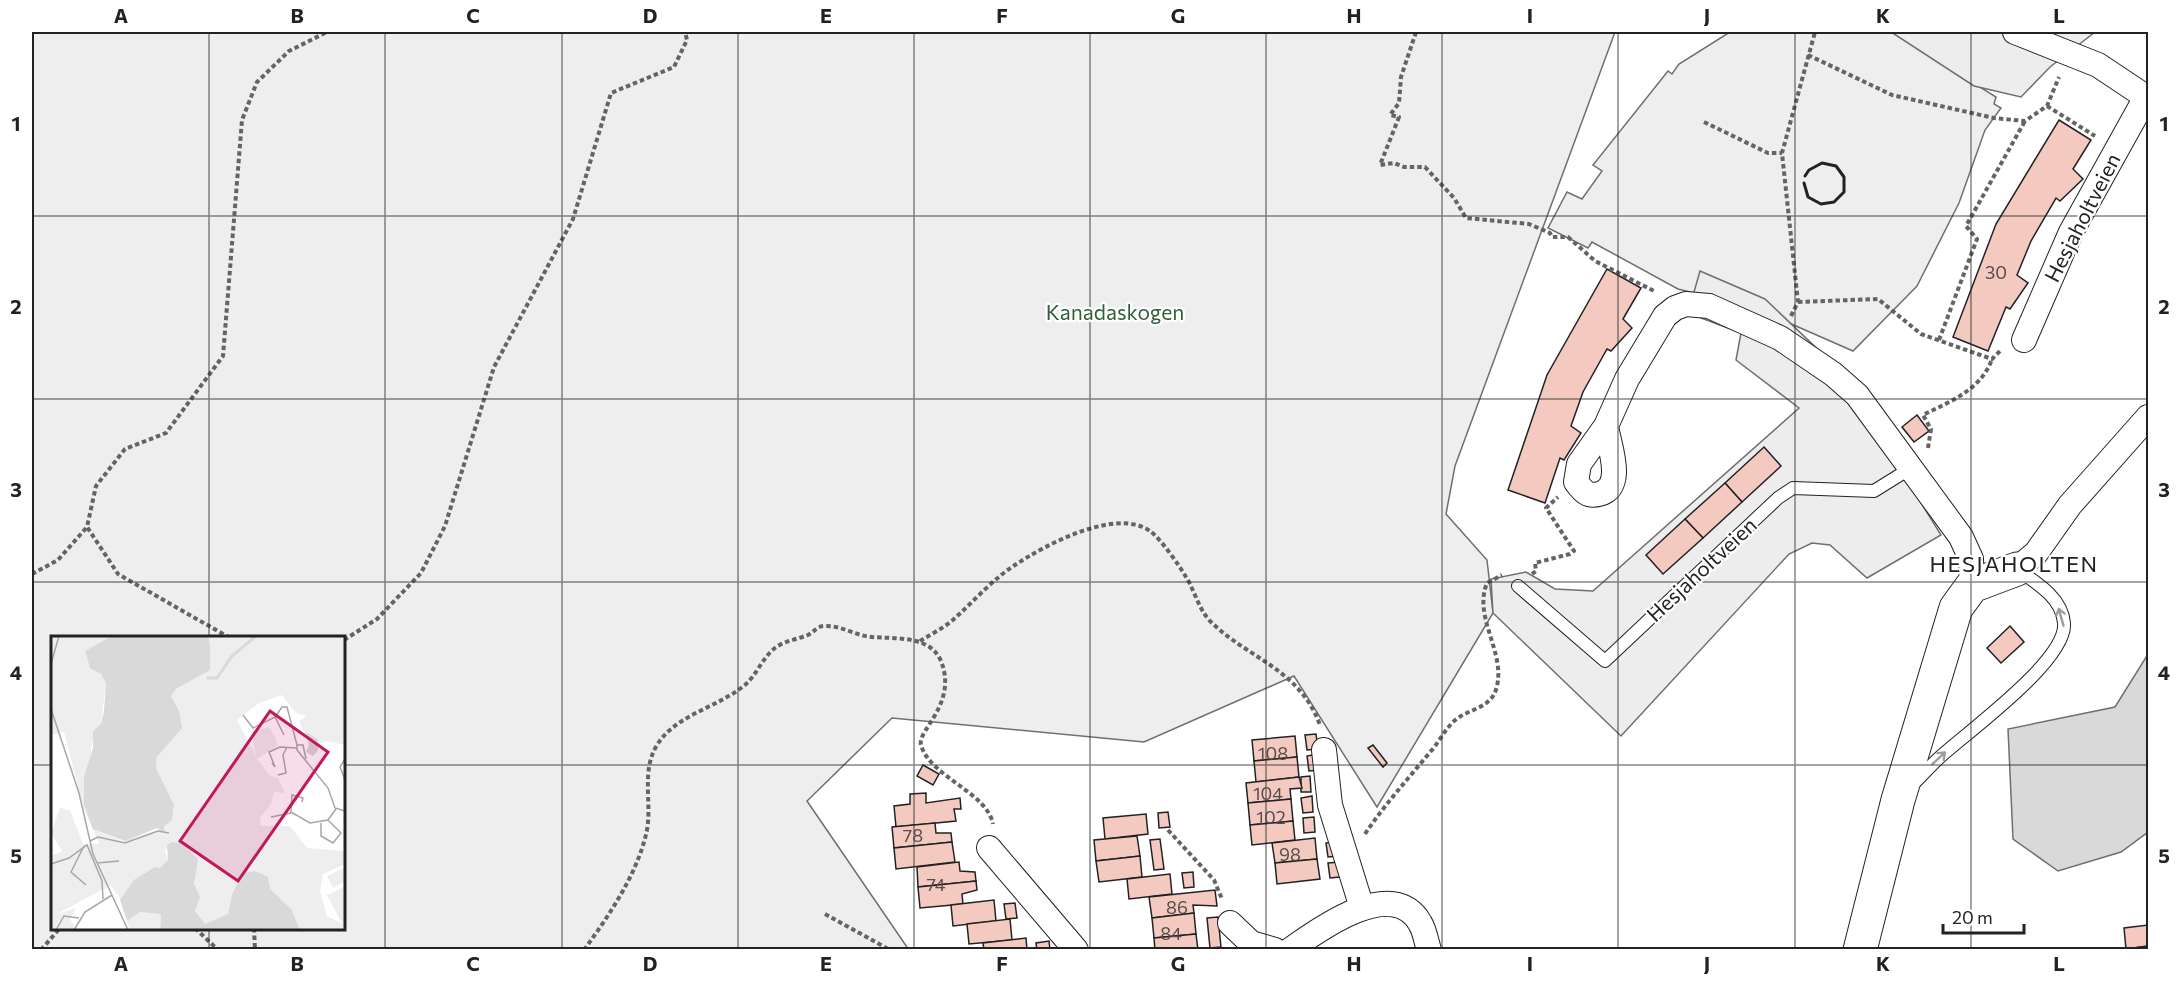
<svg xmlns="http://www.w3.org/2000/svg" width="2180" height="981" viewBox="0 0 2180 981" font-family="Commissioner,sans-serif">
	<rect width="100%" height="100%" fill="#fff"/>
	<g fill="#eee" stroke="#6f6f6f" stroke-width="1.5" fill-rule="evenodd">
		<path d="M32 32H1615L1455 466 1446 514 1487 560 1493 613 1377 807 1294 676 1144 742 892 718 807 801 909 950 32 949ZM52 638H344V928H52Z"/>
		<polygon points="1730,32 1892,32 1996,97 1994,104 2001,108 1985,130 1959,203 1917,286 1853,351 1757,309 1678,289 1592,242 1588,248 1548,228 1567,192 1582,199 1602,171 1593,165 1668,71 1672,74 1679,64"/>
	</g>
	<g fill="#ededed" stroke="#6f6f6f" stroke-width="1.5">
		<polygon points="1891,32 2095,32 2050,67 2021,97 1974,86"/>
		<polygon points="1700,271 1765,299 1873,402 1908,482 1941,535 1867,578 1830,545 1812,543 1789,554 1621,736 1493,613 1491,579 1526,572 1555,589 1593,591 1799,408 1736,360 1741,333 1688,313"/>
	</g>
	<polygon fill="#d9d9d9" stroke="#6f6f6f" stroke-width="1.5" points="2148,654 2148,832 2121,852 2058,871 2013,839 2008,729 2115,707"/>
	<g fill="#f3c9c0" stroke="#222" stroke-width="1.5">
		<polygon points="2059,120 2091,140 2073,169 2083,179 2060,201 2056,198 2031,241 2017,275 2028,283 2010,309 2006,307 1988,351 1953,337 1996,224"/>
		<polygon points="1607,269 1641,288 1623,319 1632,328 1611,351 1607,349 1583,392 1571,426 1581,433 1564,460 1560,458 1545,503 1508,490 1547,375"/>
		<polygon points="1917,415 1929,431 1914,442 1902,427"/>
		<polygon points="1764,447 1781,466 1742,502 1725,483"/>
		<polygon points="1725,483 1742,502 1703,538 1685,519"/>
		<polygon points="1685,519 1703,538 1663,574 1646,555"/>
		<polygon points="2010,626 2024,642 2001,663 1987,648"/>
		<polygon points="1316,734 1318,749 1307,750 1305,735"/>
		<polygon points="1295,736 1297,757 1254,761 1252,740"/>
		<polygon points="1373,745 1387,763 1383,767 1368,748"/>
		<polygon points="1318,754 1320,770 1309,771 1307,756"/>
		<polygon points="1297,757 1299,777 1256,782 1254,761"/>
		<polygon points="923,765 939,774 933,785 917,776"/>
		<polygon points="1310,776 1311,792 1301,792 1301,777"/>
		<polygon points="1299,777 1302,788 1290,789 1291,799 1248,803 1246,783"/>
		<polygon points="926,793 926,803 960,798 961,809 954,809 956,821 896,827 894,806 910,804 910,794"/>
		<polygon points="1312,796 1313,812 1303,813 1301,798"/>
		<polygon points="1291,799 1293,821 1250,825 1248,803"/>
		<polygon points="1168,812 1170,827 1159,828 1158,813"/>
		<polygon points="1146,814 1148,834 1105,839 1103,818"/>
		<polygon points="1314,817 1315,832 1304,833 1303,818"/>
		<polygon points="1293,821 1295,840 1252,845 1250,825"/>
		<polygon points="935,823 936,833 951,833 952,842 894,848 892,827"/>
		<polygon points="1137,836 1140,856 1096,861 1094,840"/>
		<polygon points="1315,838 1317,859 1275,863 1272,843"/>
		<polygon points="1160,839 1164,869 1154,870 1150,840"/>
		<polygon points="1337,841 1338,856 1328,857 1326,843"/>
		<polygon points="952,842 955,862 896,869 894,848"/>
		<polygon points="1140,856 1142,877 1099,882 1096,861"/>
		<polygon points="1317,859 1320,879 1277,884 1275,863"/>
		<polygon points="959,862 960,871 975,872 976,881 918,887 917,867"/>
		<polygon points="1339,862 1340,877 1330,878 1328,863"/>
		<polygon points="1193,872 1194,887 1184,888 1182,873"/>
		<polygon points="1170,874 1172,894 1129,899 1127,879"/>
		<polygon points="976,881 977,890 962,894 963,904 920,908 918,887"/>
		<polygon points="1215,890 1217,906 1193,905 1194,913 1152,918 1149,897"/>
		<polygon points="994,900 996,921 953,926 951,905"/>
		<polygon points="1015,903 1017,918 1006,919 1004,904"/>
		<polygon points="1194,913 1196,934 1154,938 1152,918"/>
		<polygon points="1218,917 1221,947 1210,948 1207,918"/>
		<polygon points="1010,919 1012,940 969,944 967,924"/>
		<polygon points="2148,925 2148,946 2126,949 2124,928"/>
		<polygon points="1196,934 1198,950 1155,950 1154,938"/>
		<polygon points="1026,938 1027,950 984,950 983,943"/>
		<polygon points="1049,941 1050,950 1037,950 1036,943"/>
		<polygon points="2148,946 2148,950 2126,950 2126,949"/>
	</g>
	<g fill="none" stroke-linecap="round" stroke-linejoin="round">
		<g stroke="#222" stroke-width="14">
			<g id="lane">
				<polyline points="1518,586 1605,661 1778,498 1793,488 1874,491 1911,468"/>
				<path d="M1913 784C1922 776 1930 766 1939 758 1966 733 2068 660 2064 623 2062 598 2037 583 2018 570"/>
			</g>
		</g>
		<g stroke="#222" stroke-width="26">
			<g id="street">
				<polyline points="2015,32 2098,65 2146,97 2071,232 2024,340"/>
				<path d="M1606 426C1609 446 1626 487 1599 494 1587 497 1583 491 1576 482L1579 464 1606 426 1627 379 1665 316 1675 308 1686 304 1709 306 1780 338 1833 374 1857 395 1961 537 1971 559 1972 586"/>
				<polyline points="2017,569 2036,553 2070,505 2148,417"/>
				<polyline points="1324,750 1330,805 1362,908"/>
				<polyline points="989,848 1076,950"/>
				<polyline points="1230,923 1251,943 1275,950"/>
				<path d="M1290 950C1318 930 1393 875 1420 923 1425 931 1426 941 1429 950"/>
			</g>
		</g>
		<g stroke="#222" stroke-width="35">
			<polyline id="secondary" points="1860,950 1898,800 1956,608 1972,586 2017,569"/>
		</g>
		<g stroke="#646464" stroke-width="4" stroke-dasharray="4.5 3" stroke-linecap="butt">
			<polyline points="1416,32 1401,77 1399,103 1390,115 1399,117 1380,165 1394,163 1404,167 1425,167 1454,198 1466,218 1529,224 1550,233 1552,237 1568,237 1595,261 1656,292"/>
			<polyline points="1808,55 1892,95 1994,118 2025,121 2047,106 2059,77"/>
			<polyline points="2047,106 2095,136"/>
			<polyline points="1704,122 1768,153 1782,153"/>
			<polyline points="1798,302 1878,299 1921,334 1992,359 2001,350"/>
			<polyline points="1791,316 1798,302 1782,153 1815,32"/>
			<polyline points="1939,340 1977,239 1966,226 2025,121"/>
			<path d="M1928 448 1931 429 1923 415C1951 401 1981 390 1992 359"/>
			<polyline points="32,574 58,560 87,527"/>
			<polyline points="1532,574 1536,571 1535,563 1570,554 1574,551 1546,508 1558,497"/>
			<polyline points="230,638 118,574 87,527 96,486 125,449 166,433 223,356 242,120 257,82 289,51 327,32"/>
			<polyline points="344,640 377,619 421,573 445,526 494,367 573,219 611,93 674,67 687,40 685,32"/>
			<path d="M920 641C931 634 944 628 954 619 974 601 993 579 1015 565 1045 545 1116 507 1150 531 1160 538 1179 565 1186 577 1195 591 1198 608 1210 621 1248 659 1299 668 1320 725"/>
			<polyline points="1168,830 1214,880 1222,899"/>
			<path d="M1365 834C1385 804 1408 779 1431 751 1439 742 1444 731 1453 722 1467 708 1492 710 1497 686 1505 651 1473 617 1487 583L1502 575"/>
			<polyline points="825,914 890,950"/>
			<polyline points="195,928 218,950"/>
			<polyline points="254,928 255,950"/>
			<polyline points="41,950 60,928"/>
			<path d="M584 950C610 914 638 873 647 830 652 801 641 771 657 745 676 714 720 707 746 684 757 674 763 657 775 648 784 641 798 639 808 635 814 632 817 626 824 626 841 625 856 636 872 637 895 639 930 635 941 661 958 704 917 730 921 745 930 777 987 792 993 824"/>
		</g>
		<use href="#lane" stroke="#fff" stroke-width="12"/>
		<use href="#street" stroke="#fff" stroke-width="24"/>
		<use href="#secondary" stroke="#fff" stroke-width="33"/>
		<polyline stroke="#222" stroke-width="3" points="1804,183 1808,197 1821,204 1834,202 1844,192 1844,177 1836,166 1822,163 1809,170 1805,176"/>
	</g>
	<defs><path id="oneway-shaft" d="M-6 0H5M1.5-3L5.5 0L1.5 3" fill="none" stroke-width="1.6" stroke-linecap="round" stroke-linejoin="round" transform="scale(1.5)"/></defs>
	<g stroke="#9c9c9c">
		<use href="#oneway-shaft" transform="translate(2061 617) rotate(-106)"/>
		<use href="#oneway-shaft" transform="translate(1939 758) rotate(-43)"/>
	</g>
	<path fill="none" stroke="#222" stroke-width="1.5" stroke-opacity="0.55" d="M209 32V638M385 32V950M562 32V950M738 32V950M914 32V950M1090 32V950M1266 32V950M1442 32V950M1618 32V950M1795 32V950M1971 32V950M32 216H2148M32 399H2148M32 582H2148M32 765H52M344 765H2148M209 928V950"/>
	<g text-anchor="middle" stroke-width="4.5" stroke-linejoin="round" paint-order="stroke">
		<g font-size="18" fill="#564c4a">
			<text x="1996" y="279">30</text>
			<text x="1273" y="760">108</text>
			<text x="1268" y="800">104</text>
			<text x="1271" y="824">102</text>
			<text x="913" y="842">78</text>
			<text x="1290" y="861">98</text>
			<text x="936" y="891">74</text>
			<text x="1177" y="914">86</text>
			<text x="1171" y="940">84</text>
		</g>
		<g font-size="21" fill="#222" stroke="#fff">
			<text transform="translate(2083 218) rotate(-63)" y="7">Hesjaholtveien</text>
			<text transform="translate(1702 570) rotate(-43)" y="7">Hesjaholtveien</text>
		</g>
		<g font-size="21" fill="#2f5e38" stroke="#fff">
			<text x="1115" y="320">Kanadaskogen</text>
		</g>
		<g font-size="22" letter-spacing="1.5" fill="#222" stroke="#fff">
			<text x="2014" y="572">HESJAHOLTEN</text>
		</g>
	</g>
	<g transform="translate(51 636)">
		<rect width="294" height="294" fill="#fff"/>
		<path d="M0 0H61L34 15 39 31 50 38 55 47 50 88 43 95 33 163 42 193 72 205 110 193 123 175 105 132 106 122 114 109 124 70 120 60 125 53 159 34 157 0H294V109L275 105 268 108 267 103 256 96 255 100 248 85 256 80 245 77 231 59 208 67 186 84 205 120 200 96 218 91 225 103 227 109 206 123 219 140 227 142 234 157 223 156 220 168 209 182 210 190H239L256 212 294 215V228L272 238 269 256 276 280 294 289V294H249L241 274 192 237 181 258 177 278 154 289 144 275 143 237 122 207 114 214 117 224 109 233 89 241 70 264 60 249 6 278 25 272 19 283 25 294H1L0 220 11 215 0 197 9 172 19 174 32 208H48L33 173 13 96 0 99ZM293 232 294 245 282 252 276 240ZM294 250V286L291 288 276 259ZM89 276 110 278 109 294H79L76 285Z" fill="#eee"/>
		<path d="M61 0H157L159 10V34L125 53 120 60 128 75 131 92 106 121 105 132 123 169 121 184 113 190 114 197 106 192 74 205 42 193 33 169V141L42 112V95L50 88 53 75 55 47 50 38 39 32 34 15ZM255 96 267 103V114L262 120 255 116 258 109ZM121 206 132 208 147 223 143 248 149 261 144 275 154 288 177 278 181 258 192 237 204 235 217 241 219 253 241 274 249 294H109L110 278 89 276 76 285 69 264 83 244 104 231 109 232 117 224 116 209Z" fill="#d9d9d9"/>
		<path fill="none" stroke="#d9d9d9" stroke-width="3" d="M156 42H166L181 20 205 0"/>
		<path fill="none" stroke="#a7a7a7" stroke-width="1.5" d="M0 28 8 0M0 73 28 157 42 218 77 294M192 79 202 92 224 81 233 99M224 81 231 71H236L246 109H252L255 123M246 109V114L277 152 284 172 294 175M294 123 289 131 294 144M221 127 224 131 218 116 229 111 245 112M227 139 235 137 232 119 236 111M251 166 252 162 241 159 240 176 259 187 277 184 285 173M220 181 240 177M270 187V200L282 207 290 197 277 184M39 205 47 201 74 207 107 195 118 197M33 210 20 236 35 249M46 227 68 225M0 228 18 222 36 209 51 245 52 263M5 294 13 280 28 282M23 294 34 276 61 259"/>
		<path fill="#c2185b" fill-opacity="0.15" stroke="#c2185b" stroke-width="3" d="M219 75 277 116 187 245 129 205Z"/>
		<rect width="294" height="294" fill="none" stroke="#222" stroke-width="3"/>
	</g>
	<rect width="2180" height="981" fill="none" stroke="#ffffff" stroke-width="66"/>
	<path d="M1943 924v9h81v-9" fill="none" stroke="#222222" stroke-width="3"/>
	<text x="1952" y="924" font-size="18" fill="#222222" stroke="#ffffff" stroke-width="4.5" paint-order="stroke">20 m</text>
	<rect x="33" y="33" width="2114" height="915" fill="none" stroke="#222" stroke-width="2"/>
	<g font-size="20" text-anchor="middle" font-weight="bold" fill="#222">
		<text x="121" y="23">A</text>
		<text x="297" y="23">B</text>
		<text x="473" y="23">C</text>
		<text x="650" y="23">D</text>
		<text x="826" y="23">E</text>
		<text x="1002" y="23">F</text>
		<text x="1178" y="23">G</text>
		<text x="1354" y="23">H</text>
		<text x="1530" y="23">I</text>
		<text x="1707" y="23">J</text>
		<text x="1883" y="23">K</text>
		<text x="2059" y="23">L</text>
		<text x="16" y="131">1</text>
		<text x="2164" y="131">1</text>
		<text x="16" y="314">2</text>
		<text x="2164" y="314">2</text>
		<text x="16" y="497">3</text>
		<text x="2164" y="497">3</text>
		<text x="16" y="680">4</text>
		<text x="2164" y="680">4</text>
		<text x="16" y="863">5</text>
		<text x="2164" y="863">5</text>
		<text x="121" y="971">A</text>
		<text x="297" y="971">B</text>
		<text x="473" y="971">C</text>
		<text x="650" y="971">D</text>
		<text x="826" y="971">E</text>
		<text x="1002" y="971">F</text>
		<text x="1178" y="971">G</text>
		<text x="1354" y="971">H</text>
		<text x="1530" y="971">I</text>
		<text x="1707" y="971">J</text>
		<text x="1883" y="971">K</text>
		<text x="2059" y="971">L</text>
	</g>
</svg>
